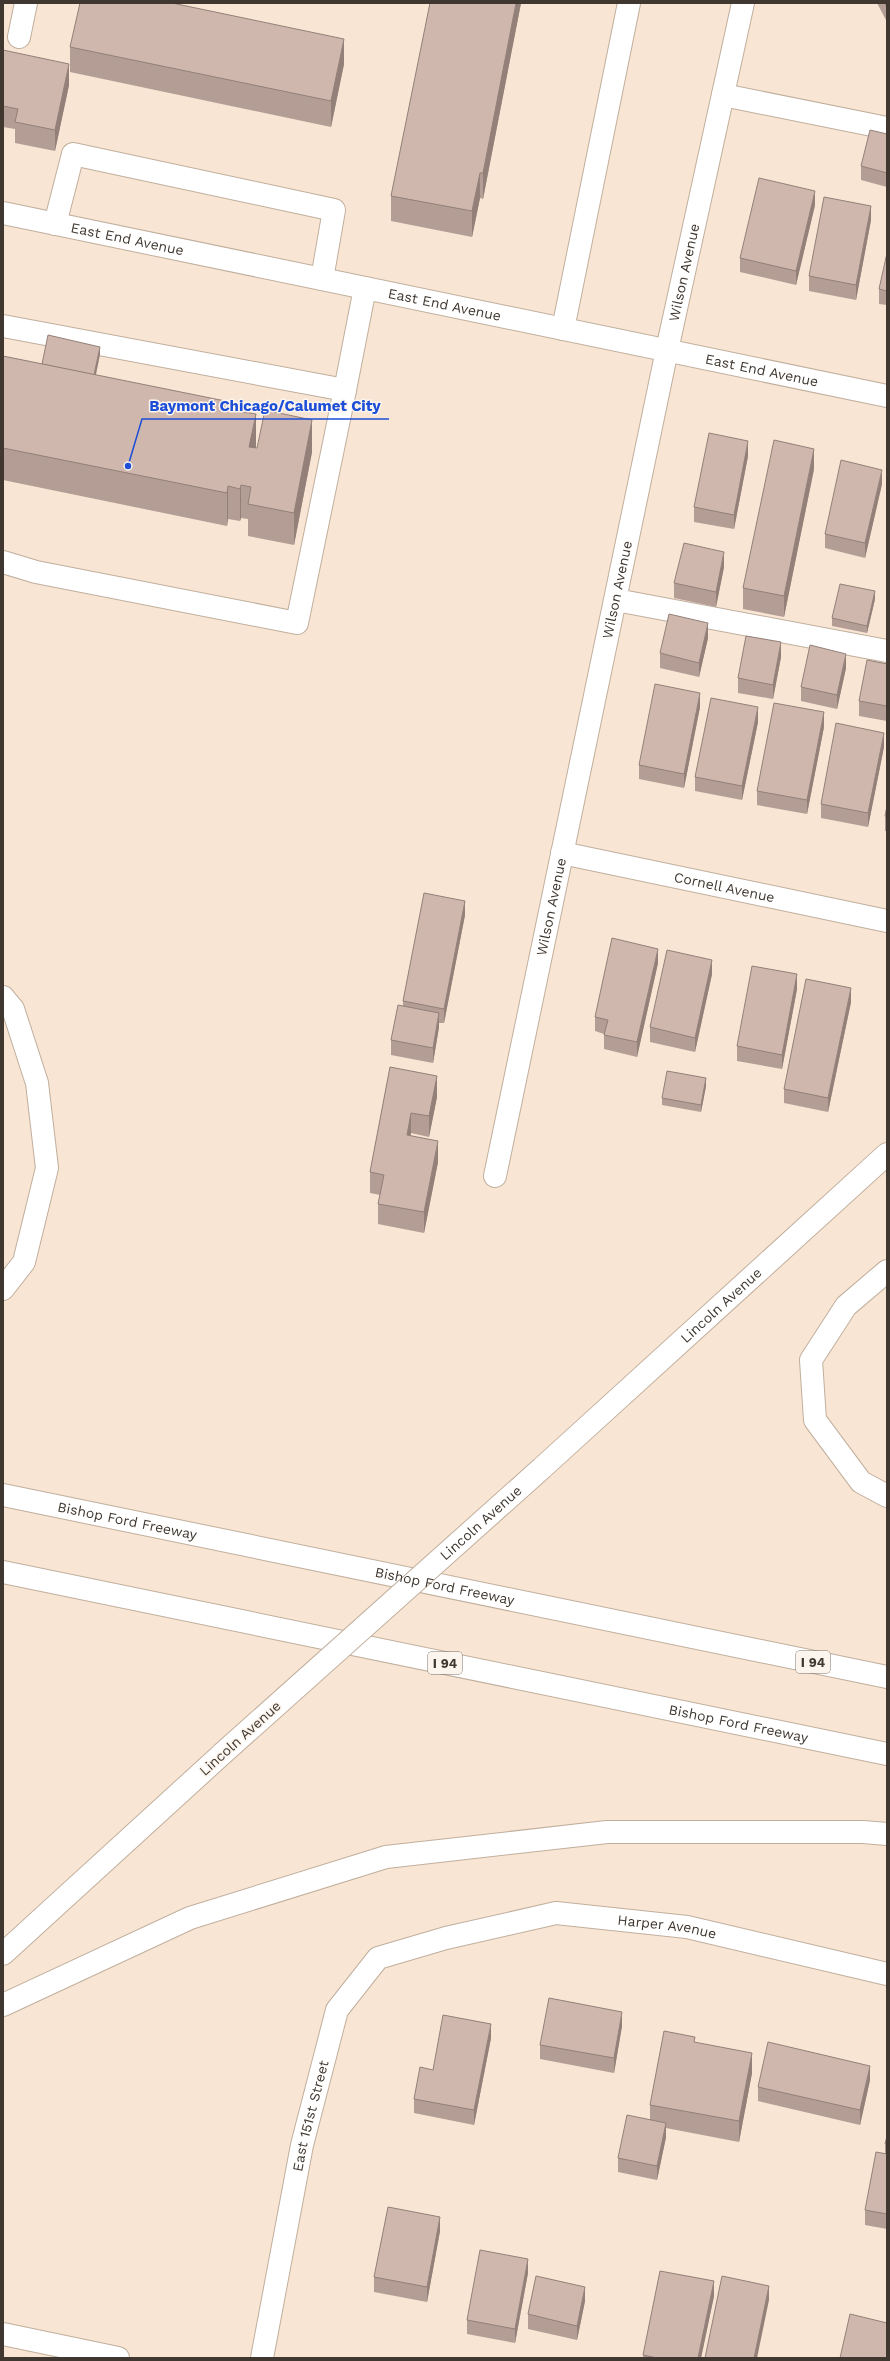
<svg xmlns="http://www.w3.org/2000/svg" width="890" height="2361" viewBox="0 0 890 2361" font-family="'Work Sans',sans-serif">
	<rect width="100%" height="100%" fill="#f8e5d3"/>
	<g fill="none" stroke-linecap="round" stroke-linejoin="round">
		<g stroke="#c1af9e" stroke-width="24">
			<g id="minor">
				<polyline points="19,37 26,3"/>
				<polyline points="723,95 887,128"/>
				<path id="s1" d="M3 213 887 396"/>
				<polyline points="55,224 73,154 334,210 322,279"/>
				<polyline points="3,326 345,390 365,288"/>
				<polyline points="563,329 629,3"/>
				<polyline points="3,562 36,572 297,623 345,390"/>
				<polyline points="616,600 887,651"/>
				<path id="s2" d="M562 853 887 921"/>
				<path id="s3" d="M495 1176 667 350 743 3"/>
				<polyline points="887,1271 846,1306 811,1360 815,1420 861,1482 887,1496"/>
				<path id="s4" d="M542 1468 887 1154"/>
				<polyline points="3,1954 222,1754"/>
				<polyline points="3,2334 118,2358"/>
				<path id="s5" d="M262 2358 302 2145 337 2010 378 1958 446 1938 556 1913 687 1927 887 1974"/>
			</g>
		</g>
		<g stroke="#c1af9e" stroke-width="24">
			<g id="highway">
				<polyline points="3,997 13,1009 37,1083 47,1168 24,1262 3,1289"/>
				<path id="s6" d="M3 1495 887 1677"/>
				<path id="s7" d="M3 1572 887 1754"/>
				<polyline points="3,2005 190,1918 386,1857 607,1832 863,1832 887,1834"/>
			</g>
		</g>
		<use href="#minor" stroke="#fff" stroke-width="22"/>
		<use href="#highway" stroke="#fff" stroke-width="22"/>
		<g stroke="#c1af9e" stroke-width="24" stroke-linecap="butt">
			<g id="minor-bridge">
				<path id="s8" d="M222 1754 542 1468"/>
			</g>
		</g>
		<use href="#minor-bridge" stroke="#fff" stroke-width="22"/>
	</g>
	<g fill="#b39d95">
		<polygon points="521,3 483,199 480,198 472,237 391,221 391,196"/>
		<polygon points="877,3 887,3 887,22"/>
		<polygon points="70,47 344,64 331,127 70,72"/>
		<polygon points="3,50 69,85 55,151 15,143 15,129 3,127"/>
		<polygon points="887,134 887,187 861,180 861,166"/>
		<polygon points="815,205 796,285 740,272 740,258"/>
		<polygon points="871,220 856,300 809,291 809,276"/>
		<polygon points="887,253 887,305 879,304 879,289"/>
		<polygon points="100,354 96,375 245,412 256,447 256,448 312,452 294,545 248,536 248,519 241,518 240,521 228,519 227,526 3,480 3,356 42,364"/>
		<polygon points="748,456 734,529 694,522 694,507"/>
		<polygon points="814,469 784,617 743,609 743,588"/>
		<polygon points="882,484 865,558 825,548 825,534"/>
		<polygon points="724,567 716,607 674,598 674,583"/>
		<polygon points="875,599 867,633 832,626 832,618"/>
		<polygon points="708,638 699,677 660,668 660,653"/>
		<polygon points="781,657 773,699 738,693 738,678"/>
		<polygon points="887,664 887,721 859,716 859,701"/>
		<polygon points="846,668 837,709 801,701 801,687"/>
		<polygon points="700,707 684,788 639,779 639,765"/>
		<polygon points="758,722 742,800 695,791 695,777"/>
		<polygon points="824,727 807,814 757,805 757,791"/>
		<polygon points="884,747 868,827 821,818 821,804"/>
		<polygon points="887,806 887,831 885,831 885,816"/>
		<polygon points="465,915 444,1023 439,1023 439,1027 433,1063 391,1055 391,1040 403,1006 403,1001"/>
		<polygon points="658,963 637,1057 604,1049 604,1034 595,1031 595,1017"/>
		<polygon points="712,974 695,1052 650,1042 650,1027"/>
		<polygon points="797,989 782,1069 737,1061 737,1046"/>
		<polygon points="851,1002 828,1112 784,1103 784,1089"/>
		<polygon points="390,1067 437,1097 429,1137 411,1133 410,1136 438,1162 424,1233 378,1224 378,1204 380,1195 370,1193 370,1172"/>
		<polygon points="706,1086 701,1112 662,1105 662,1098"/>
		<polygon points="622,2026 614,2073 540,2059 540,2045"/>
		<polygon points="491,2038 474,2125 414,2113 414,2099 433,2070"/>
		<polygon points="695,2042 752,2073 739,2142 666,2128 666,2137 657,2180 618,2172 618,2158 650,2119 650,2105"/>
		<polygon points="870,2080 860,2125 758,2101 758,2087"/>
		<polygon points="887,2136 887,2229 865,2225 865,2210 885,2154 885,2144"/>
		<polygon points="440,2231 427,2302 374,2292 374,2277"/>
		<polygon points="528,2273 515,2343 467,2334 467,2320"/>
		<polygon points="714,2296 701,2358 643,2358 643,2355"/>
		<polygon points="585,2301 577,2340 528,2329 528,2314"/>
	</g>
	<g fill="#928079">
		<polygon points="516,3 521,3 483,199 483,173"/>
		<polygon points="344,39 344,64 331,127 331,101"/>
		<polygon points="69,64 69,85 55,151 55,130"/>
		<polygon points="480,173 480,198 472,237 472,211"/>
		<polygon points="815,191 815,205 796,285 796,271"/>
		<polygon points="871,206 871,220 856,300 856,285"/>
		<polygon points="100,347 100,354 89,406 89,399"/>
		<polygon points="256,414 256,447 249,479 249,447"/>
		<polygon points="312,420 312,452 294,545 294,513"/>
		<polygon points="748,441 748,456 734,529 734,515"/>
		<polygon points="814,449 814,469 784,617 784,596"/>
		<polygon points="882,470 882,484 865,558 865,543"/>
		<polygon points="241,485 241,518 240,521 240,489"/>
		<polygon points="228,486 228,519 227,526 227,493"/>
		<polygon points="724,552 724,567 716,607 716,592"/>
		<polygon points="875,591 875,599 867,633 867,626"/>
		<polygon points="708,623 708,638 699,677 699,663"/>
		<polygon points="781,642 781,657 773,699 773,685"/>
		<polygon points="846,654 846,668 837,709 837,695"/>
		<polygon points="700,693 700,707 684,788 684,774"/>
		<polygon points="758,707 758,722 742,800 742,786"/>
		<polygon points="824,712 824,727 807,814 807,800"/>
		<polygon points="884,733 884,747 868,827 868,813"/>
		<polygon points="465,901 465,915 444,1023 444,1009"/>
		<polygon points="658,949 658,963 637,1057 637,1042"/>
		<polygon points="712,960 712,974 695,1052 695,1038"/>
		<polygon points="797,974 797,989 782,1069 782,1055"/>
		<polygon points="851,988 851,1002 828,1112 828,1098"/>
		<polygon points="439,1013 439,1027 433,1063 433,1048"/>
		<polygon points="437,1076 437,1097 429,1137 429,1116"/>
		<polygon points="706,1078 706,1086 701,1112 701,1105"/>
		<polygon points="411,1113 411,1133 407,1156 407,1135"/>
		<polygon points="438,1141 438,1162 424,1233 424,1212"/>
		<polygon points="622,2012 622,2026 614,2073 614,2058"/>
		<polygon points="491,2024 491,2038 474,2125 474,2110"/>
		<polygon points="752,2053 752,2073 739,2142 739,2121"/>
		<polygon points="870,2066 870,2080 860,2125 860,2110"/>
		<polygon points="666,2123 666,2137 657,2180 657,2166"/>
		<polygon points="440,2217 440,2231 427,2302 427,2287"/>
		<polygon points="528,2259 528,2273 515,2343 515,2329"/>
		<polygon points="714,2281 714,2296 701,2358 698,2358"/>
		<polygon points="769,2286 769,2300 757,2358 754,2358"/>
		<polygon points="585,2287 585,2301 577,2340 577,2326"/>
	</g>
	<g fill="#d0b7ad" stroke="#928079">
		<polygon points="80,3 172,3 344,39 331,101 70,47"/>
		<polygon points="430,3 516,3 483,173 480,173 472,211 391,196"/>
		<polygon points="885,3 887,3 887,8"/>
		<polygon points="3,50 69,64 55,130 15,122 18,109 3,106"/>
		<polygon points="870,130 887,134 887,173 861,166"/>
		<polygon points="759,178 815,191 796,271 740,258"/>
		<polygon points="824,197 871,206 856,285 809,276"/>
		<polygon points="887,253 887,291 879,289"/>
		<polygon points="48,335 100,347 94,375 42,364"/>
		<polygon points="3,356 245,405 243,412 256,414 249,447 257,448 265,410 312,420 294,513 248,504 251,487 241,485 240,489 228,486 227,493 3,448"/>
		<polygon points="709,433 748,441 734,515 694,507"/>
		<polygon points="774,440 814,449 784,596 743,588"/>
		<polygon points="841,460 882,470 865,543 825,534"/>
		<polygon points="684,543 724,552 716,592 674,583"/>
		<polygon points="840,584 875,591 867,626 832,618"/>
		<polygon points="669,614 708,623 699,663 660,653"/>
		<polygon points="746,636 781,642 773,685 738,678"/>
		<polygon points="810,645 846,654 837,695 801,687"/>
		<polygon points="867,660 887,664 887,706 859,701"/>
		<polygon points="655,684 700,693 684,774 639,765"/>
		<polygon points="711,698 758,707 742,786 695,777"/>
		<polygon points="774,703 824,712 807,800 757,791"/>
		<polygon points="836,723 884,733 868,813 821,804"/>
		<polygon points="887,806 887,817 885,816"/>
		<polygon points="424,893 465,901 444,1009 403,1001"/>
		<polygon points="612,938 658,949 637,1042 604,1035 608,1020 595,1017"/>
		<polygon points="667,950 712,960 695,1038 650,1027"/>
		<polygon points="752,966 797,974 782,1055 737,1046"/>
		<polygon points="806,979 851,988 828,1098 784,1089"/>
		<polygon points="398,1005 439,1013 433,1048 391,1040"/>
		<polygon points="390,1067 437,1076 429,1116 411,1113 407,1135 438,1141 424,1212 378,1204 384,1175 370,1172"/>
		<polygon points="667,1071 706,1078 701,1105 662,1098"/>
		<polygon points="549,1998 622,2012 614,2058 540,2045"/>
		<polygon points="443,2015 491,2024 474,2110 414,2099 420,2067 433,2070"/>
		<polygon points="664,2031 695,2037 694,2042 752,2053 739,2121 650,2105"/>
		<polygon points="768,2042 870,2066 860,2110 758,2087"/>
		<polygon points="627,2115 666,2123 657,2166 618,2158"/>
		<polygon points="887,2136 887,2144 885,2144"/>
		<polygon points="876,2152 887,2154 887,2214 865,2210"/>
		<polygon points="388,2207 440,2217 427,2287 374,2277"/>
		<polygon points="480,2250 528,2259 515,2329 467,2320"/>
		<polygon points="660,2271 714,2281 698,2358 657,2358 643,2355"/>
		<polygon points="536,2276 585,2287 577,2326 528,2314"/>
		<polygon points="722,2276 769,2286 754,2358 705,2358"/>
		<polygon points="850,2314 887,2323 887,2358 840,2358"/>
	</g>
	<g text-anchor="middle" stroke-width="3" stroke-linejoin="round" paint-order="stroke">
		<g fill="#fcf5ed" stroke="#787069" stroke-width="1">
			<rect x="796" y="1651" width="34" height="22" rx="3"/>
			<rect x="428" y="1652" width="34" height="22" rx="3"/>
		</g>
		<g font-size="13" font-weight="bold" fill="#3f3730">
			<text x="813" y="1667">I 94</text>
			<text x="445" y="1668">I 94</text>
		</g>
		<g font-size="14" fill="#3f3730" stroke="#fcf5ed">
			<text dy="5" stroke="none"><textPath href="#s1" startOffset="127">East End Avenue</textPath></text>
			<text dy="5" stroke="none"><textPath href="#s3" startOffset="923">Wilson Avenue</textPath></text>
			<text dy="5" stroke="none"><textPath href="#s1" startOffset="451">East End Avenue</textPath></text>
			<text dy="5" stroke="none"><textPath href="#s1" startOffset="775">East End Avenue</textPath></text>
			<text dy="5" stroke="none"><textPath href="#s3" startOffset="599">Wilson Avenue</textPath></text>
			<text dy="5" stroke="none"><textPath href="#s2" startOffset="166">Cornell Avenue</textPath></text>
			<text dy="5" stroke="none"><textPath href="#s3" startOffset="275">Wilson Avenue</textPath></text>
			<text dy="5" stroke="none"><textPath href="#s4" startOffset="242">Lincoln Avenue</textPath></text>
			<text dy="5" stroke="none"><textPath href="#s6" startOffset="127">Bishop Ford Freeway</textPath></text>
			<text dy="5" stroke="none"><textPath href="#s8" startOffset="347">Lincoln Avenue</textPath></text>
			<text dy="5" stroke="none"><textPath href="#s6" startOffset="451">Bishop Ford Freeway</textPath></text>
			<text dy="5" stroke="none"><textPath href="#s7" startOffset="751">Bishop Ford Freeway</textPath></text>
			<text transform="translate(240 1738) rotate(-42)" y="5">Lincoln Avenue</text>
			<text dy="5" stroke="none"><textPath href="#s5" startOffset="718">Harper Avenue</textPath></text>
			<text dy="5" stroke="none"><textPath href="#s5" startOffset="247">East 151st Street</textPath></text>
		</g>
	</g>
	<path fill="none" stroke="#1d4ed8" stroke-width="1.5" d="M128 466L142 419H389"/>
	<circle fill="#1d4ed8" stroke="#fcf5ed" stroke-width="1.5" cx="128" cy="466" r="4"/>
	<g font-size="15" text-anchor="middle" font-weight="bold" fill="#1d4ed8" stroke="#fcf5ed" stroke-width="3" stroke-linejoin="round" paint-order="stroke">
		<text x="265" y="411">Baymont Chicago/Calumet City</text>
	</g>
	<rect width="890" height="2361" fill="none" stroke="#3f3730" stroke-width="8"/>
</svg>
